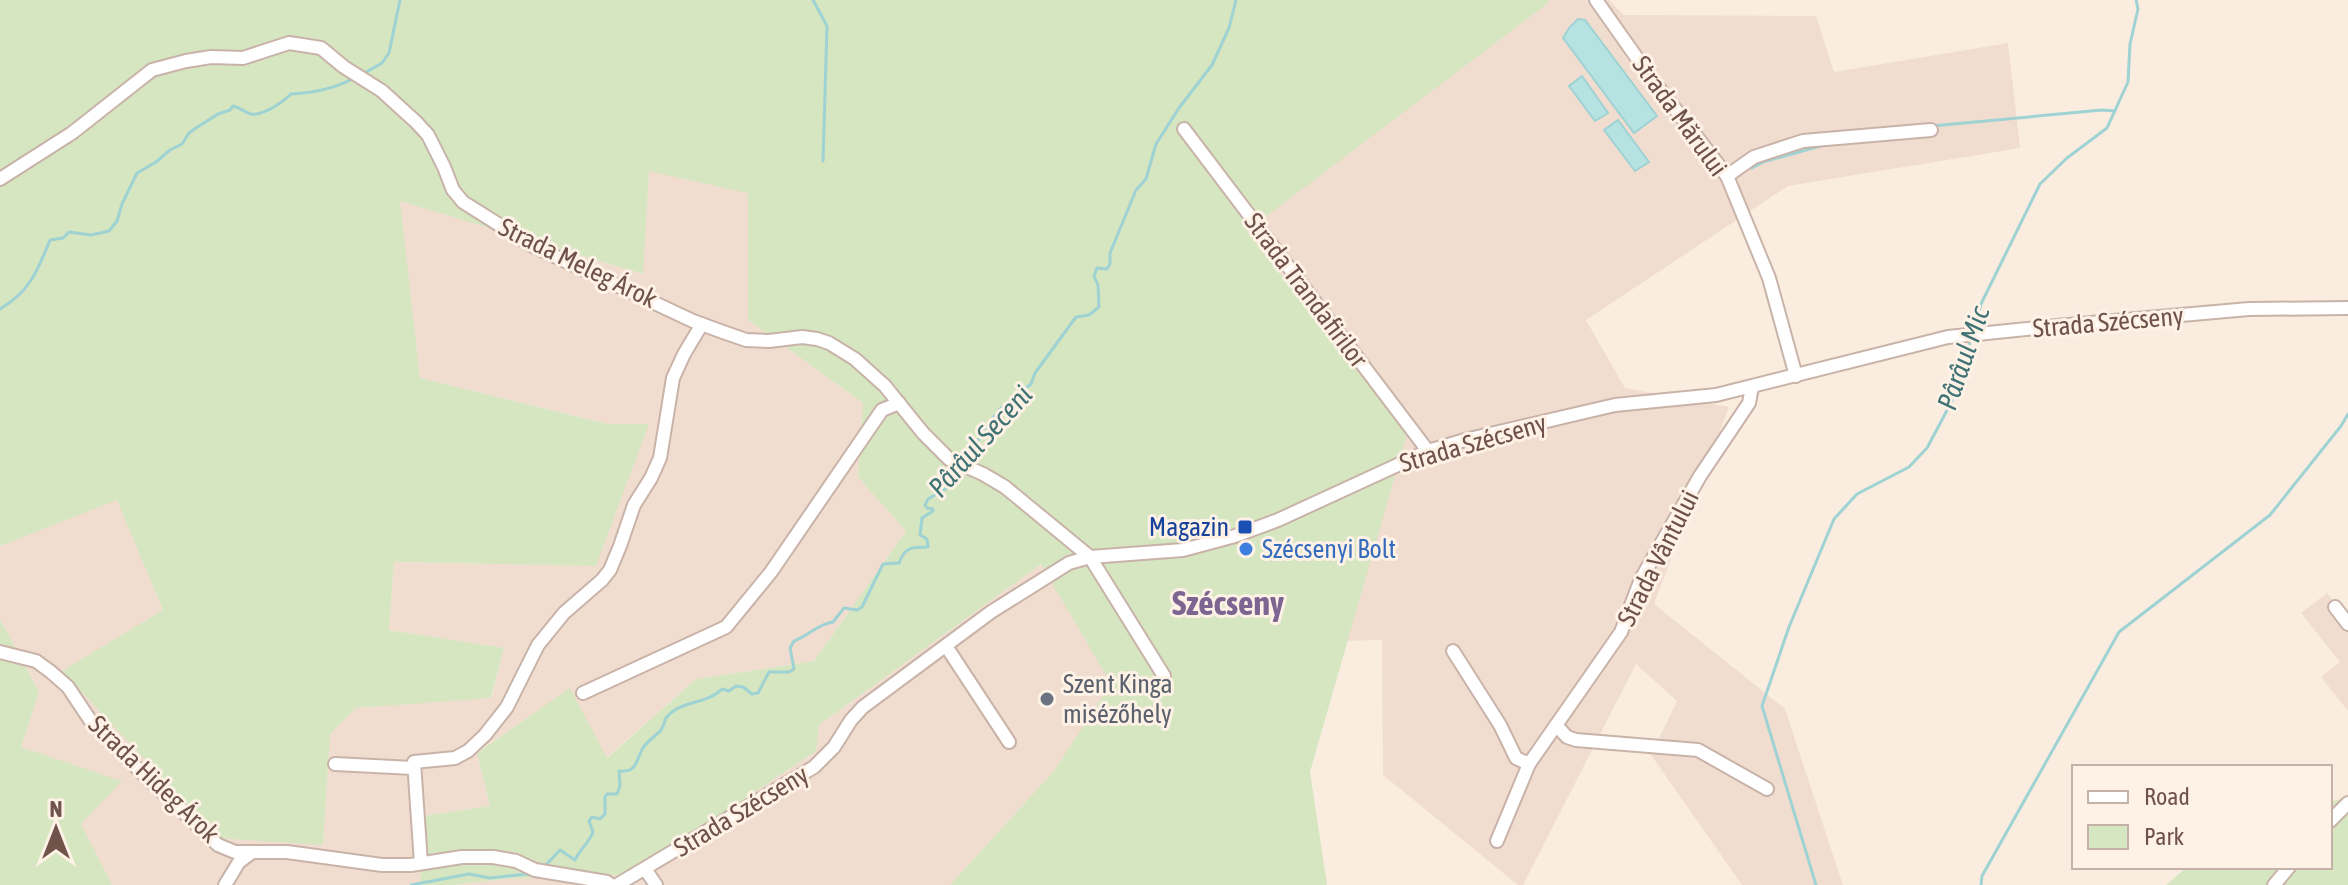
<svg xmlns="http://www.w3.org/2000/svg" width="2348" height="885" viewBox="0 0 2348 885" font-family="'Asap Condensed',sans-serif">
	<rect width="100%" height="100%" fill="#faede0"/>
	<g fill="#f1ddd0">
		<polygon points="1214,0 1609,0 1624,15 1816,16 1834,72 2008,43 2020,148 1788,186 1586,320 1625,388 1729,407 1654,604 1785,709 1843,885 1742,885 1651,755 1677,701 1636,664 1523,885 1518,885 1383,775 1382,640 1249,643 1111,685 1053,772 950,885 455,885 505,879 622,875 722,814 815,751 819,725 1041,564 1142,99"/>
		<polygon points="649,170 748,192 748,320 863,403 858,477 906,531 814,661 696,679 606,758 570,689 477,752 490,806 424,816 420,885 112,885 80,824 21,747 39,692 0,619 0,546 117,499 163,610 62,672 323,845 330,734 356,708 492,697 503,648 389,630 394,562 595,566 648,424 608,424 420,378 399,200 642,274"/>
		<polygon points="2327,593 2348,620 2348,711 2321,677 2340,662 2301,613"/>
	</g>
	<g fill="#d5e6c1">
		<polygon points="0,0 1548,0 1548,3 1247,231 1407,434 1310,772 1327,885 950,885 1053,772 1111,684 1041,564 819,725 816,751 722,814 622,875 505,879 454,885 420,885 424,816 490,806 477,753 570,688 607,758 696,679 814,661 906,531 858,477 863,403 748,320 748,193 649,171 643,274 400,201 420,378 608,424 649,424 596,566 394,562 389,630 504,648 491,698 356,708 330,734 323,845 218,838 62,671 163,610 117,500 0,546"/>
		<polygon points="0,619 39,692 21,747 122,781 81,824 112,885 0,885"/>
		<polygon points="2348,797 2348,885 2166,885 2187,867 2330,867 2330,802"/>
	</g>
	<g fill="#b7e2e2" stroke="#9ed2d3" stroke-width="2">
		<polygon points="1578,19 1585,20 1657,116 1634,133 1563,38 1569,28"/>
		<polygon points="1582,76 1608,113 1595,121 1569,86"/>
		<polygon points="1618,120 1649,162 1635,171 1604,130"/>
	</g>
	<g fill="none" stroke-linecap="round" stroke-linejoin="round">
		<g stroke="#9ed2d3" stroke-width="3">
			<polyline points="813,0 827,26 823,161"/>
			<polyline points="361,75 382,63 389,53 400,0"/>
			<polyline points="1932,126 2102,110 2115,111"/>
			<polyline points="1752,168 1763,162 1824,145"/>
			<path d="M0 309C30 291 37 272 50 240L63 238 69 232 91 235 109 231 117 221 122 204 137 173 156 162 170 150 182 144 189 133 196 128 218 114 230 110 233 106C239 107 244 112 251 114 263 116 283 102 291 94 314 93 334 89 354 78"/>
			<polyline points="1973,332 1981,304 2040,184 2067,158 2107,128 2128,82 2130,44 2138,9 2136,0"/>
			<polyline points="958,460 975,447 982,433 999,410 1031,384 1035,373 1076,317 1089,315 1099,307 1098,285 1094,276 1097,268 1107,269 1110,264 1110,253 1136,190 1146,179 1156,144 1179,108 1212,65 1229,28 1236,0"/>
			<path d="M543 868 560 850 575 860C580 849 589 843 593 832L589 821 592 817 600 819 605 814V797L607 794H617L620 786 619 771C638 773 636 759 643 748 648 740 656 736 661 730 664 726 664 722 666 718 679 700 707 705 722 689L729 691 736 686 743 687 752 694 758 693 769 672H789L794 669 790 648 794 641C808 636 818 624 833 622L844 608 857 610 862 607 883 564 899 563C905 547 911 547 928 547L927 539 920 535 922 518 933 511V509L927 508 925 505 928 499 947 488 946 479 955 467"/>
			<polyline points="411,885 469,874 490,878 527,874 538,877 540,875"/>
			<polyline points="1816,885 1762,706 1789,627 1834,519 1857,494 1909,467 1927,448 1952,401 1971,339"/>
			<polyline points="1981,885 1982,876 2119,632 2270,515 2341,426 2348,414"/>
		</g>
		<g stroke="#c9b3a9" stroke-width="16">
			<g id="minor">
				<polyline points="1596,0 1651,78 1727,176 1769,278 1796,376"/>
				<polyline points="1184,129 1428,451"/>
				<polyline points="1727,176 1754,157 1803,141 1931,130"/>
				<polyline points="0,179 72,133 152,70 186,61 211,57 243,58 289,43 321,48 344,67 382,91 416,122 428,135 444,167 453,190 463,202 531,245 693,321 723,332 746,340 769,341 802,337 817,339 829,343 855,359 885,386 923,433 949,459 983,474 1005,487 1090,557 1164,676"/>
				<polyline points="2335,607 2348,624"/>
				<polyline points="946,646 1009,742"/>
				<polyline points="1453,651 1500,725 1516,758 1529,764"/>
				<polyline points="0,652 36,661 51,672 68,687 90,720 141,772 218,845 235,852 287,852 382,865 411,865 462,857 493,857 516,861 535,870 607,882 611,885"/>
				<polyline points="583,693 726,627 771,572 882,410 899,403"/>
				<polyline points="1556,725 1567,737 1576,740 1698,750 1767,789"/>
				<polyline points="335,764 413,768"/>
				<polyline points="2330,821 2348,803"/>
				<polyline points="1497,841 1529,764 1621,632 1641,579 1700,476 1749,403 1752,387"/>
				<polyline points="421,863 414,762 455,758 468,751 485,735 507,707 538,645 564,613 602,580 610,570 620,546 634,505 651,478 660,458 673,378 684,354 702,324"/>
				<polyline points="645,869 656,885"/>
				<polyline points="225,885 239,862 251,853"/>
				<polyline points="617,885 814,767 834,747 851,720 863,707 991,612 1069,563 1090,557 1183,550 1235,536 1278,520 1428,451 1465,440 1615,405 1716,395 1948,337 2057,326 2249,309 2348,308"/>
				<polyline points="2274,885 2289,867"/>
			</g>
		</g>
		<use href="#minor" stroke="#fff" stroke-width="12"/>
	</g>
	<rect fill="#1a4fb4" stroke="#fef1e6" stroke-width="3" x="1237" y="519" width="16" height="16" rx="4"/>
	<circle fill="#3f7fe0" stroke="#fef1e6" stroke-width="3" cx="1246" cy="549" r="8"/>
	<circle fill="#6b7280" stroke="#fef1e6" stroke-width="3" cx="1047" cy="699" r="8"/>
	<g text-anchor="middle" stroke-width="6" stroke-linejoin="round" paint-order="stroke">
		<g font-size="26" fill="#6f524a" stroke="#fef1e6">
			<text transform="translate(1680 116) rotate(54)" y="9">Strada Mărului</text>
			<text transform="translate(578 263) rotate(26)" y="9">Strada Meleg Árok</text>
			<text transform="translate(1306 290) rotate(53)" y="9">Strada Trandafirilor</text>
			<text transform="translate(2108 322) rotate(-5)" y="9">Strada Szécseny</text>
			<text transform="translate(1473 443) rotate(-16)" y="9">Strada Szécseny</text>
			<text transform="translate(1658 558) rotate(-63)" y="9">Strada Vântului</text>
			<text transform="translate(154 779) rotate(44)" y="9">Strada Hideg Árok</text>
			<text transform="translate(741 811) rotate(-31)" y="9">Strada Szécseny</text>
		</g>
		<g font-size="26" fill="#164399" stroke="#fef1e6" text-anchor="end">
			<text x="1229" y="536">Magazin</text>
		</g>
		<g font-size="26" fill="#366cbe" stroke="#fef1e6" text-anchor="start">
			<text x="1262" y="558">Szécsenyi Bolt</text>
		</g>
		<g font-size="26" fill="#5b616d" stroke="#fef1e6" text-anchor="start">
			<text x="1063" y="693">Szent Kinga<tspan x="1063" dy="30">misézőhely</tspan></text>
		</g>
		<g font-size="28" font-style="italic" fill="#3f7274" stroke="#fef1e6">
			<text transform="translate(1963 358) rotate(-71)" y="10">Pârâul Mic</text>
			<text transform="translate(980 441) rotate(-48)" y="10">Pârâul Seceni</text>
		</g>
		<g font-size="34" font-weight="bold" fill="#7d6592" stroke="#fef1e6">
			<text x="1228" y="615">Szécseny</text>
		</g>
	</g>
	<rect x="2072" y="765" width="260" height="104" fill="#fef1e6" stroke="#c5b1a8" stroke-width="2"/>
	<rect x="2088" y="791" width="40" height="12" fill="#ffffff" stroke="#c5b1a8" stroke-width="2"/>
	<text x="2144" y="805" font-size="24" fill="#6f524a">Road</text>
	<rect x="2088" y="825" width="40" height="24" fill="#d5e6c1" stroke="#c5b1a8" stroke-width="2"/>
	<text x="2144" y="845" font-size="24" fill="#6f524a">Park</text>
	<g transform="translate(56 829)" stroke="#fef1e6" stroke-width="6" paint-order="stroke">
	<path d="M0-6L14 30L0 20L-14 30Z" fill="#6f524a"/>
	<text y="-12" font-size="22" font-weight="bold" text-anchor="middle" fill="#6f524a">N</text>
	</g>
</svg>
